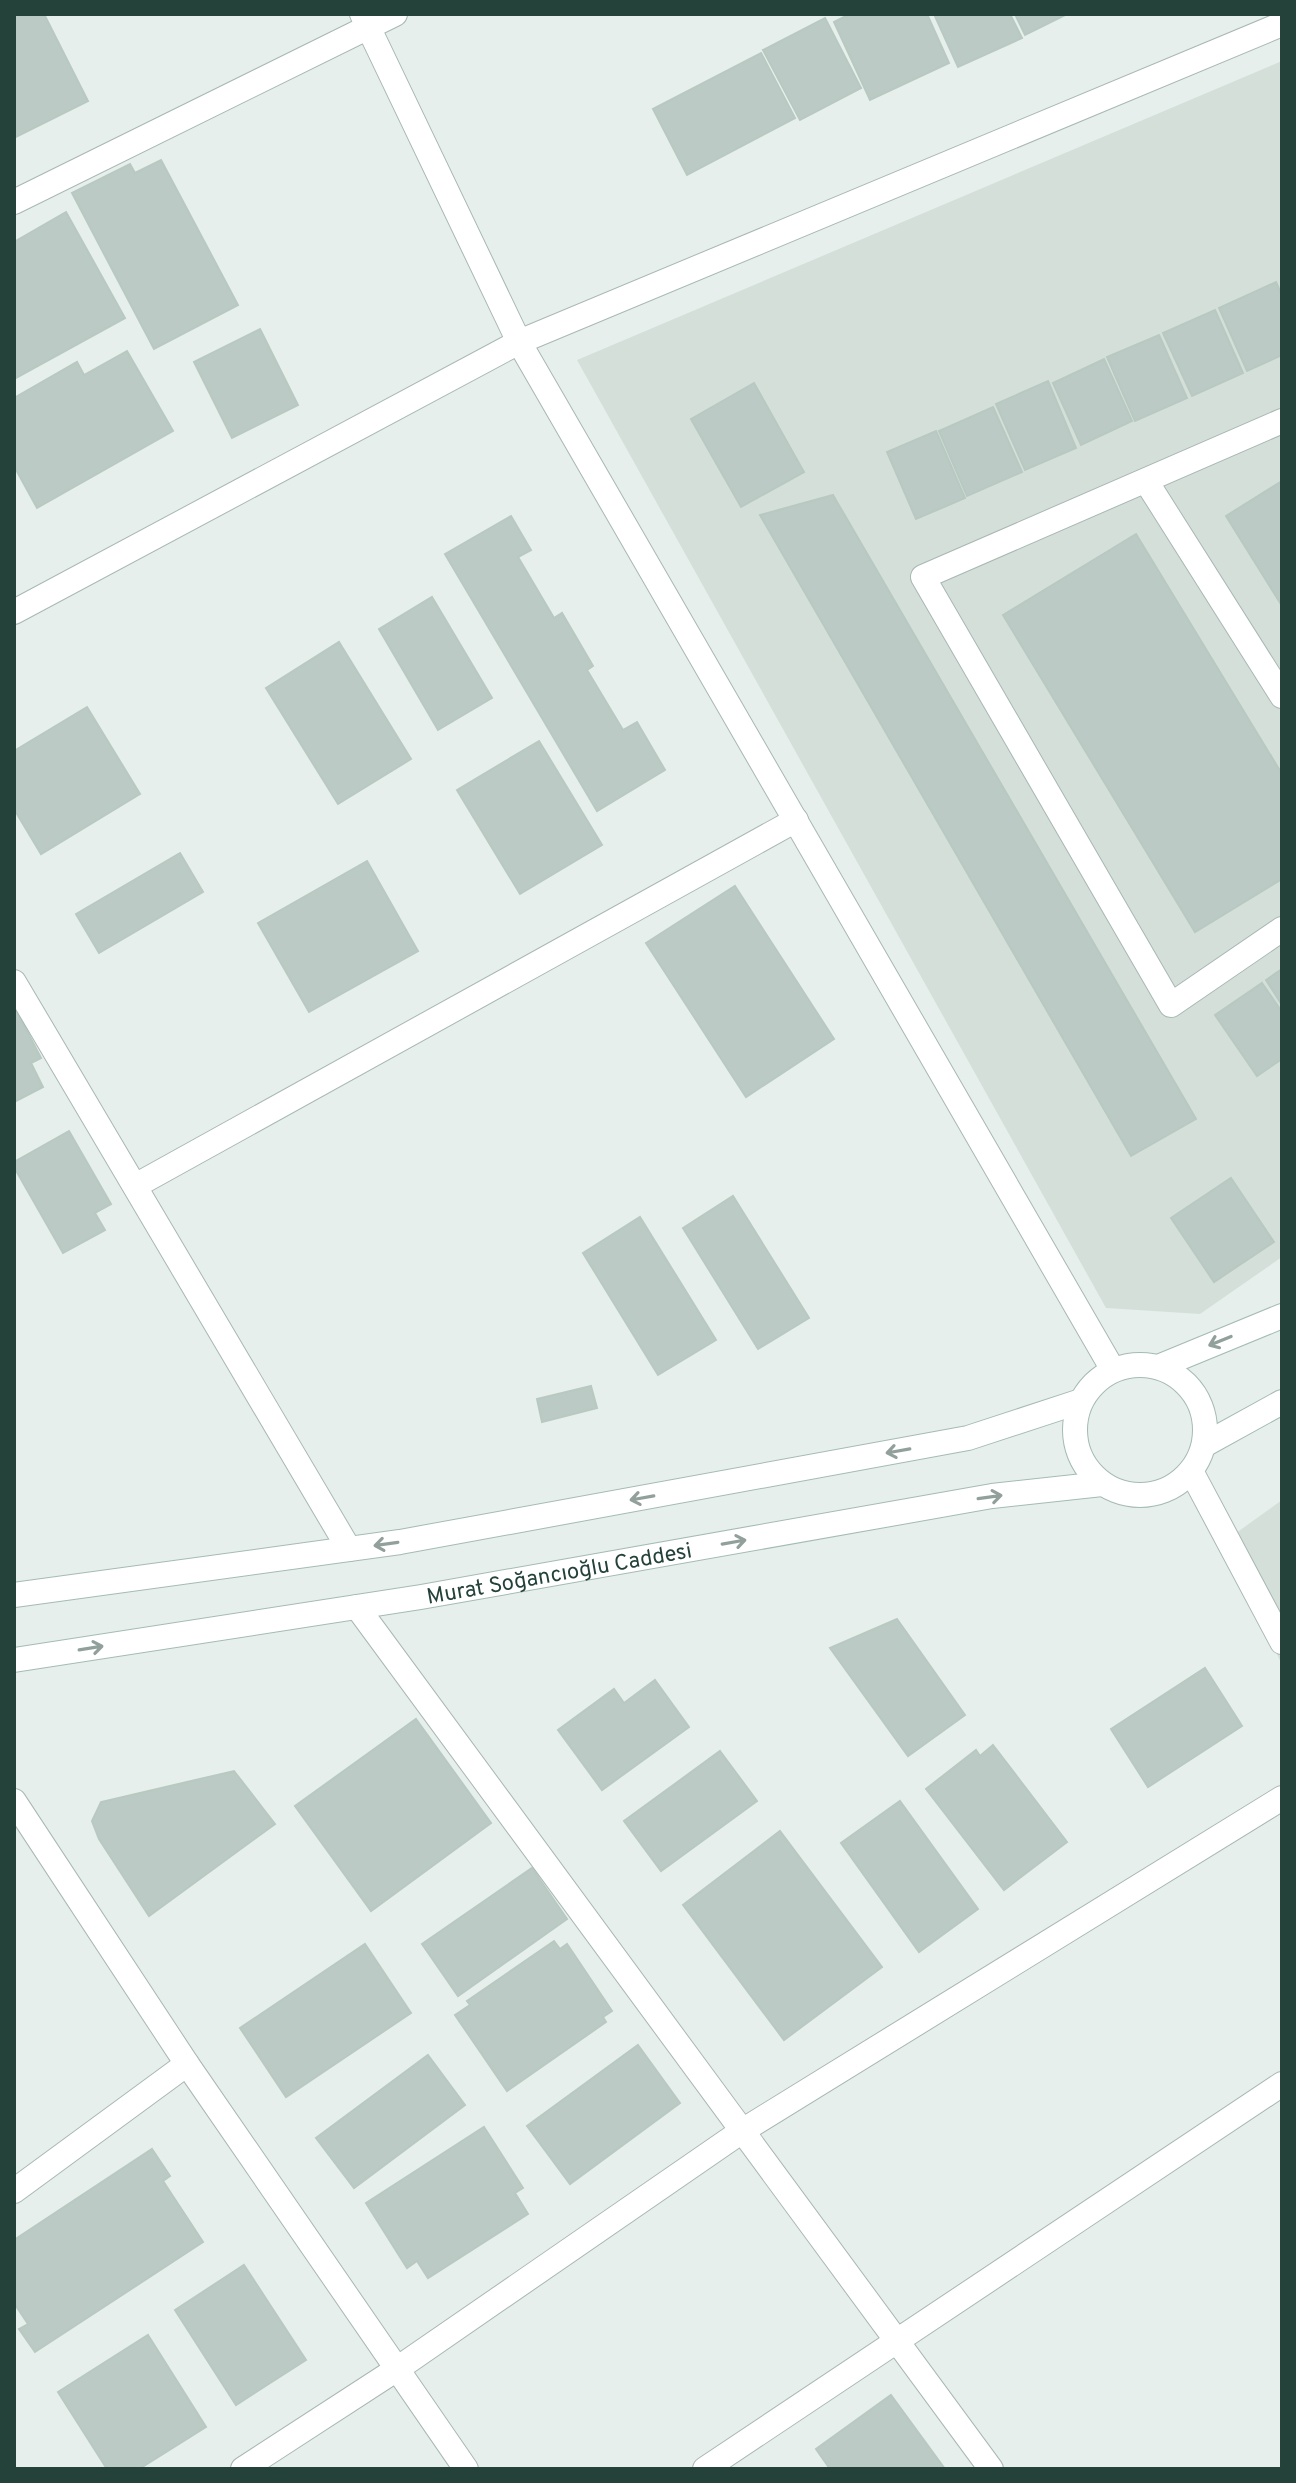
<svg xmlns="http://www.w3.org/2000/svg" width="1296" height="2483" viewBox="0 0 1296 2483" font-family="Overpass,sans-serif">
	<rect width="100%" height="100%" fill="#e6efeb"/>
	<g fill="#d4dfda">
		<polygon points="1282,61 1282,1257 1200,1314 1106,1308 577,360"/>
		<polygon points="1282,1500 1282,1665 1225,1541"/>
	</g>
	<g fill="#bbcac4" stroke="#b8c9c2" stroke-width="2">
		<polygon points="14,14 44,14 88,101 14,138"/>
		<polygon points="850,14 927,14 949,63 870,100 834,22"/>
		<polygon points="934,14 1010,14 1022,38 958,67"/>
		<polygon points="1015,14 1067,14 1025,35"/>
		<polygon points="825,18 861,88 800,120 763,50"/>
		<polygon points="761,53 795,118 687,175 653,109"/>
		<polygon points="161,160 238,305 154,349 72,193 130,164 135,173"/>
		<polygon points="66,212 125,318 14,379 14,242"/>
		<polygon points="1276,282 1282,296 1282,355 1247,371 1219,308"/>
		<polygon points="1215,310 1243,373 1192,396 1163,333"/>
		<polygon points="260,329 298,405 232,438 194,362"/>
		<polygon points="1159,335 1187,398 1135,421 1107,357"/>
		<polygon points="127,351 173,431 37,508 14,466 14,398 77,362 84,375"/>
		<polygon points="1104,359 1132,421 1081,445 1053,383"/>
		<polygon points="1048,381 1076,448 1025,470 996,404"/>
		<polygon points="754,383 804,472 741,507 691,419"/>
		<polygon points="993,407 1022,472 967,496 939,431"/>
		<polygon points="936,431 965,498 916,519 887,452"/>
		<polygon points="1282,481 1282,606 1226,516"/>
		<polygon points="833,495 1196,1119 1131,1156 760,515"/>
		<polygon points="511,516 531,550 518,557 554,618 562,613 593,666 587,670 623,730 637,722 665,770 597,811 445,554"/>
		<polygon points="1136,534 1282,774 1282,879 1195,932 1003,615"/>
		<polygon points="432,597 492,698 438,730 379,629"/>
		<polygon points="339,642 411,759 338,804 266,688"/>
		<polygon points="87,707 140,794 41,854 14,809 14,751"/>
		<polygon points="539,741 602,845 520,894 457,790"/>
		<polygon points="180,853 203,892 99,953 76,914"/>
		<polygon points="367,861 418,951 309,1012 258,923"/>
		<polygon points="735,886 834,1039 746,1097 646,943"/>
		<polygon points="1282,969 1282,1005 1266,980"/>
		<polygon points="1262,983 1282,1012 1282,1059 1257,1076 1215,1015"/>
		<polygon points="14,1006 41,1058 31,1063 43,1087 14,1102"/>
		<polygon points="69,1131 111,1204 95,1213 105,1230 63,1253 14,1167 14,1162"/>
		<polygon points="1231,1178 1274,1242 1214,1282 1171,1218"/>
		<polygon points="733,1196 809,1318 758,1349 683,1228"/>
		<polygon points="640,1217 716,1340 658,1375 583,1253"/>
		<polygon points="591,1386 597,1408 542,1422 537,1399"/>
		<polygon points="897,1619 965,1715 908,1756 830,1648"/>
		<polygon points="1205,1668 1242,1726 1148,1787 1111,1729"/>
		<polygon points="655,1680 689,1727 602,1790 558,1730 614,1689 624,1703"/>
		<polygon points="416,1719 491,1823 371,1911 295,1806"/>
		<polygon points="993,1745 1067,1842 1004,1890 926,1789 976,1750 980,1756"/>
		<polygon points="720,1751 757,1801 661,1871 624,1821"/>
		<polygon points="234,1771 275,1824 149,1916 99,1839 92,1821 101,1802"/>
		<polygon points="900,1801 978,1909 919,1952 841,1843"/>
		<polygon points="780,1831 882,1967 784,2040 683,1905"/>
		<polygon points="532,1868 567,1919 458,1996 422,1944"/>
		<polygon points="554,1941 560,1949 567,1944 612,2011 603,2017 606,2022 507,2091 455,2015 470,2005 467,2001"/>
		<polygon points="365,1944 411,2013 286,2097 240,2028"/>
		<polygon points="638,2045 680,2103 570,2184 527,2126"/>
		<polygon points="428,2055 465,2105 354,2188 316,2138"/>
		<polygon points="484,2127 523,2188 515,2193 528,2214 428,2278 417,2261 407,2268 366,2203"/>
		<polygon points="152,2149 170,2176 163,2181 203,2242 35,2352 19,2329 28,2324 14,2303 14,2240"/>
		<polygon points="244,2265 306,2360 236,2405 175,2310"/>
		<polygon points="148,2335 206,2427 139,2469 107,2469 58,2392"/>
		<polygon points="891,2395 945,2469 830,2469 816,2449"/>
	</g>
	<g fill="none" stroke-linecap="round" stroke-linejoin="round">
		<g stroke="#a8b8b2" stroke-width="26">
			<g id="street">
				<polyline points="362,14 519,342 1113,1370"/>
				<polyline points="14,202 395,14"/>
				<polyline points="1282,421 923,577 1171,1005 1282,929"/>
				<polyline points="1146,481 1282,696"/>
				<polyline points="14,612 519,342 1282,24"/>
				<polyline points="14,982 349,1549"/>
				<polyline points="135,1186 796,820"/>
				<polyline points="1191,1471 1282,1642"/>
				<polyline points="357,1607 991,2469"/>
				<polyline points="14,1801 187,2064 466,2469"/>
				<polyline points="14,2191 187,2064"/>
				<polyline points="243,2469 397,2369 742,2131 1282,1798"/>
				<polyline points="705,2469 1282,2084"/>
			</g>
		</g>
		<g stroke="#a4bbb3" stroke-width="26">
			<g id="secondary">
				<circle cx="1140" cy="1430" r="65"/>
				<polyline points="1158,1367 1282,1316"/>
				<polyline points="1204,1445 1282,1402"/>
				<polyline points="14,1595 400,1542 968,1438 1081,1401"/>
				<path id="s1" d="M14 1660 421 1597 992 1496 1102 1484"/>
			</g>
		</g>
		<use href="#street" stroke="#fff" stroke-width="24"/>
		<use href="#secondary" stroke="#fff" stroke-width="24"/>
	</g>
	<defs><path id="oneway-shaft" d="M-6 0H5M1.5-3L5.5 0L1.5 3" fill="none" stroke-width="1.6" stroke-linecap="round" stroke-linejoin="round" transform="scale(2)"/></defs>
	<g stroke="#92a09c">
		<use href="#oneway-shaft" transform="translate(1220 1341) rotate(158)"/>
		<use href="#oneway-shaft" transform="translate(898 1451) rotate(170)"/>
		<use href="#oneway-shaft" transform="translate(990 1497) rotate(-8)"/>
		<use href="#oneway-shaft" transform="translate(642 1498) rotate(170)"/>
		<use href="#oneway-shaft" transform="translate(734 1542) rotate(-10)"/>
		<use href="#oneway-shaft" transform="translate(386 1544) rotate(172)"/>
		<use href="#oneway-shaft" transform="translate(91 1648) rotate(-9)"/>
	</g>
	<g text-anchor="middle" stroke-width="6" stroke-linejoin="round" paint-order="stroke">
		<g font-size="22" fill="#24423a" stroke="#f7fbf9">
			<text dy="8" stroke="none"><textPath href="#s1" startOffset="552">Murat Soğancıoğlu Caddesi</textPath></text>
		</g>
	</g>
	<rect width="1296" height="2483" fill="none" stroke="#24423a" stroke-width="32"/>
</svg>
